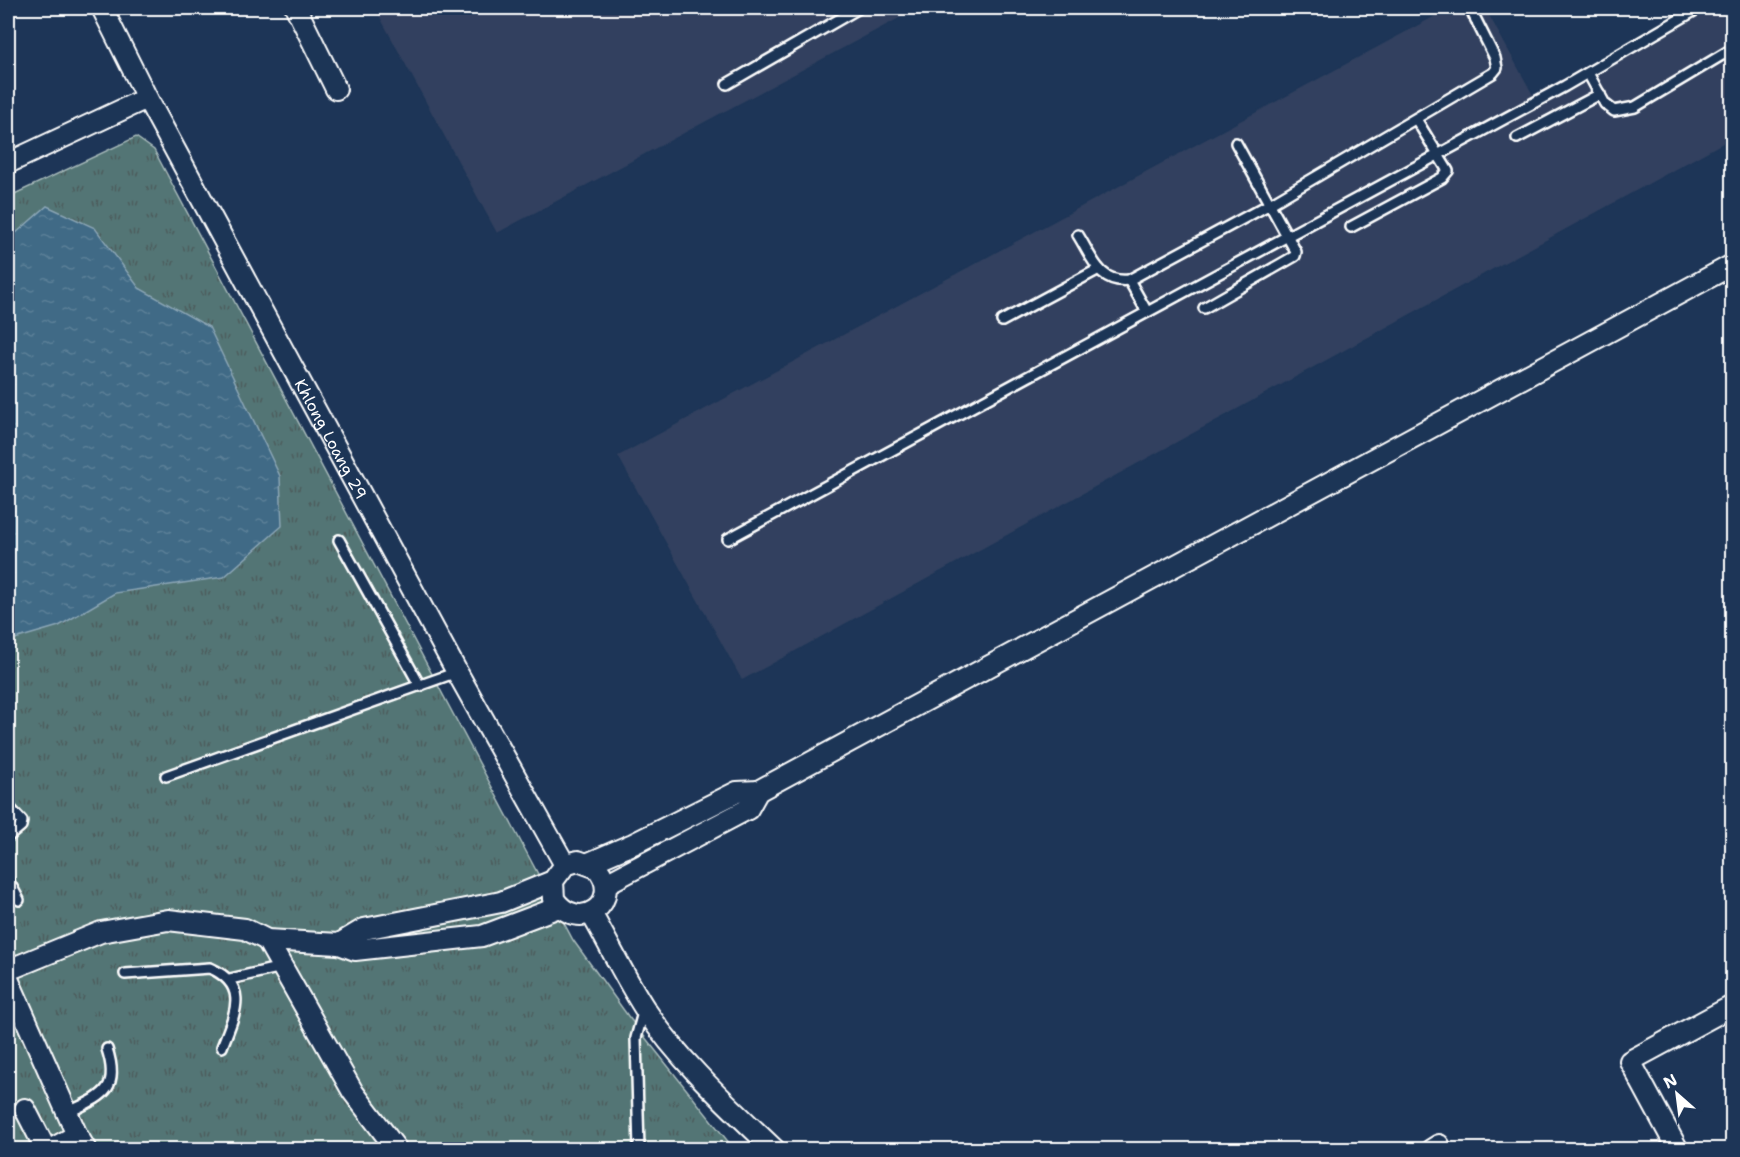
<svg xmlns="http://www.w3.org/2000/svg" width="1740" height="1157" viewBox="0 0 1740 1157" font-family="'Shantell Sans',sans-serif">
	<defs>
		<pattern id="grass-tufts" width="24" height="20" patternUnits="userSpaceOnUse" patternTransform="scale(1.5)"><rect width="24" height="20" fill="#527575"/><path d="M3 7l-1-3M5 7V3M7 7l1-3M15 17l-1-3M17 17v-4M19 17l1-3" fill="none" stroke="#4e5c5c"/></pattern>
		<pattern id="water-ripples" width="26" height="14" patternUnits="userSpaceOnUse" patternTransform="scale(1.5)"><rect width="26" height="14" fill="#3f6a86"/><path d="M2 4q2-2 4 0t4 0M15 11q2-2 4 0t4 0" fill="none" stroke="#5c8098"/></pattern>
	</defs>
	<rect width="100%" height="100%" fill="#1d3557"/>
	<filter id="ink" filterUnits="userSpaceOnUse"><feTurbulence type="fractalNoise" baseFrequency=".0167" numOctaves="2"/><feDisplacementMap in="SourceGraphic" scale="12" xChannelSelector="R" yChannelSelector="G"/><feConvolveMatrix kernelMatrix="1 2 1 2 8 2 1 2 1" color-interpolation-filters="sRGB"/></filter>
	<g filter="url(#ink)">
		<g fill="#31405e">
			<polygon points="375,8 918,8 497,233"/>
			<polygon points="1450,8 1485,8 1533,95 1694,8 1732,8 1732,138 742,680 618,456"/>
		</g>
		<polygon fill="url(#grass-tufts)" stroke="#a8baba" stroke-width="1.5" points="136,137 154,150 573,940 628,1016 734,1149 8,1149 8,197"/>
		<polygon fill="url(#water-ripples)" stroke="#8ca6b6" stroke-width="1.5" points="47,206 95,228 139,288 209,327 280,476 282,526 224,577 115,593 59,626 8,641 8,240"/>
		<g fill="none" stroke-linecap="round" stroke-linejoin="round">
			<g stroke="#fff" stroke-width="14">
				<g id="lane">
					<polyline points="1588,73 1605,104 1614,111 1635,107 1732,49"/>
					<polyline points="727,84 859,8"/>
					<polyline points="1517,138 1600,94"/>
					<polyline points="1351,227 1442,178 1448,171 1416,119"/>
					<path d="M1078 235C1092 257 1099 284 1129 280L1270 204 1493 73 1497 68 1495 58 1471 10"/>
					<polyline points="1129,280 1147,312"/>
					<polyline points="1204,308 1295,256 1296,252 1236,143"/>
					<polyline points="1002,321 1099,269"/>
					<polyline points="728,539 1565,86 1699,8"/>
					<polyline points="339,540 420,686"/>
					<polyline points="166,776 457,672"/>
					<polyline points="8,806 22,821 21,826 8,837"/>
					<polyline points="8,880 19,900"/>
					<path d="M125 974 210 968C251 986 234 1015 222 1047"/>
					<polyline points="230,979 282,967"/>
					<path d="M67 1113C101 1096 121 1092 107 1049"/>
					<polyline points="639,1150 636,1038 644,1009"/>
				</g>
			</g>
			<g stroke="#fff" stroke-width="24">
				<g id="street">
					<path id="s1" d="M102 8 147 98 457 672 565 865"/>
					<polyline points="296,8 336,89"/>
					<polyline points="8,163 147,98"/>
					<polyline points="589,863 633,844 737,792 758,791 1732,265"/>
					<polyline points="606,884 748,809 758,791"/>
					<path d="M591 913C609 944 625 978 645 1009 680 1062 729 1106 775 1150"/>
					<polyline points="267,940 353,1092 397,1150"/>
					<path d="M339 944 364 929 501 902 553 881 565 865 578 861 597 868C625 901 579 936 554 899L553 881"/>
					<polyline points="8,970 101,932 168,920 245,929 267,940 339,944 355,950 482,936 559,907"/>
					<polyline points="8,979 77,1135 86,1150"/>
					<polyline points="25,1109 46,1150"/>
					<polyline points="50,1150 77,1135"/>
					<polyline points="1431,1150 1439,1145 1441,1150"/>
					<polyline points="1678,1150 1630,1061 1732,1006"/>
				</g>
			</g>
			<use href="#lane" stroke="#1d3557" stroke-width="9"/>
			<use href="#street" stroke="#1d3557" stroke-width="20"/>
		</g>
	</g>
	<g text-anchor="middle" stroke-width="5" stroke-linejoin="round" paint-order="stroke">
		<g font-size="16" fill="#fff" stroke="#1d3557">
			<text dy="6" stroke="none"><textPath href="#s1" startOffset="488">Khlong Loang 29</textPath></text>
		</g>
	</g>
	<rect width="1740" height="1157" fill="none" stroke="#1d3557" stroke-width="30"/>
	<rect x="15" y="15" width="1710" height="1127" fill="none" stroke="#fff" stroke-width="2" filter="url(#ink)"/>
	<g transform="translate(1677 1094) rotate(332)" stroke="#1d3557" stroke-width="4.5" paint-order="stroke">
	<path d="M0-4.5L10 22L0 15L-10 22Z" fill="#ffffff"/>
	<text y="-9" font-size="16" font-weight="bold" text-anchor="middle" fill="#ffffff">N</text>
	</g>
</svg>
